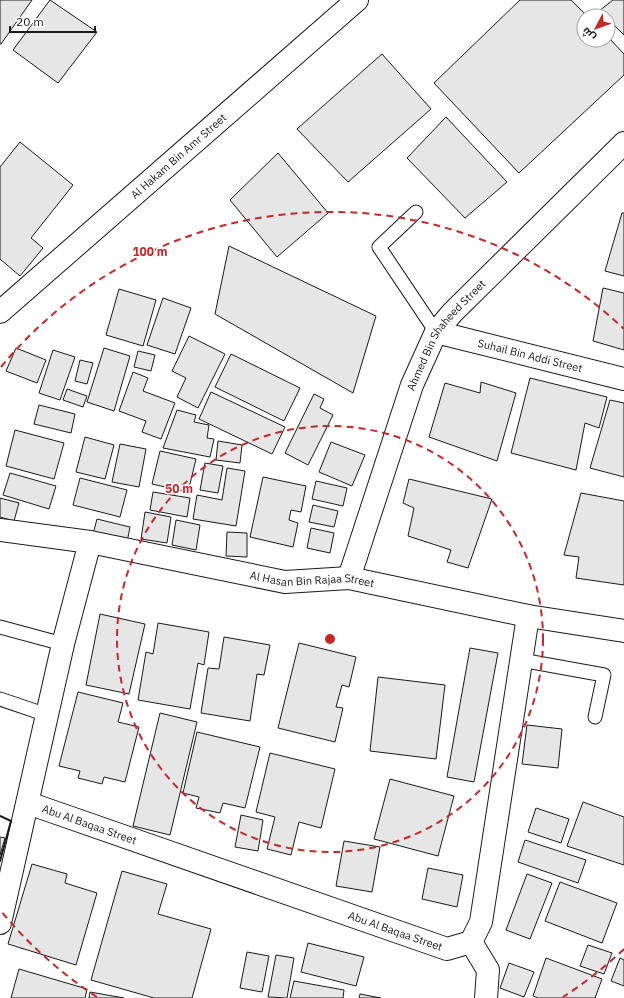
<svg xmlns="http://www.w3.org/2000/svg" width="624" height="998" viewBox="0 0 624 998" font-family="'IBM Plex Sans',Cairo,sans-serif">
	<rect width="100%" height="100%" fill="#fff"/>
	<g fill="#e6e6e6" stroke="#1a1a1a">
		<polygon points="0,0 32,0 1,44 0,44"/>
		<polygon points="50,0 97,32 58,83 13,50"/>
		<polygon points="520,0 571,0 587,16 584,16 584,40 608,40 608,37 624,54 624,75 519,173 434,83"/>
		<polygon points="613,0 624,0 624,35 608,19 608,16 604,16 599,11"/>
		<polygon points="382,54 431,109 348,182 297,129"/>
		<polygon points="446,117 507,182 465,218 407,158"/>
		<polygon points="20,142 73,185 31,238 43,248 20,276 0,259 0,167"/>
		<polygon points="278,153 328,213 277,257 230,200"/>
		<polygon points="622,213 624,213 624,276 605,271"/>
		<polygon points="229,246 376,316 353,393 215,314"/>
		<polygon points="603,288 624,293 624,350 593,341"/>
		<polygon points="119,289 156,300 143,346 106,335"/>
		<polygon points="163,298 191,308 175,354 147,345"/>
		<polygon points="189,336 225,354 198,408 177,397 186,378 172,371"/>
		<polygon points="16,348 46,360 37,383 6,371"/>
		<polygon points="104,348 130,356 114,411 87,402"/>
		<polygon points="53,350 75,357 60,400 39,393"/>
		<polygon points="138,351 155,355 151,371 134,367"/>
		<polygon points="231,354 300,388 284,421 215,387"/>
		<polygon points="80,360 93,363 87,384 75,381"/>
		<polygon points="133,372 148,378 143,391 175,403 161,439 142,432 146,421 119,411"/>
		<polygon points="530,378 607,397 599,428 585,423 576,470 511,453"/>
		<polygon points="481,382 516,393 497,461 429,437 445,383 480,393"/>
		<polygon points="67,389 87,396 83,407 63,400"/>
		<polygon points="211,392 285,427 272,454 199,419"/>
		<polygon points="314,394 324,399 320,408 333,415 308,465 285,453"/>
		<polygon points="610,400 624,403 624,477 590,468"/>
		<polygon points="39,405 75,414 71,433 34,424"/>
		<polygon points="177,410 196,415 194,422 209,425 207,438 214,439 210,457 163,448"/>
		<polygon points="15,430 64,443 54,479 6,466"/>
		<polygon points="85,437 114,445 105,479 76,472"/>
		<polygon points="218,441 242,445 240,463 216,460"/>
		<polygon points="331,442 365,455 352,486 319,472"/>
		<polygon points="120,444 146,449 139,487 112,482"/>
		<polygon points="160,451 196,459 188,492 152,484"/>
		<polygon points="205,463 223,466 218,493 200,490"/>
		<polygon points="227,468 245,471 236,526 193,519 197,495 222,500"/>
		<polygon points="10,473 56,486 49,509 3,495"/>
		<polygon points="263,477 306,486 301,512 291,510 289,520 298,523 293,547 250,537"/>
		<polygon points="80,478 127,490 120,517 73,505"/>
		<polygon points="409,479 492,499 468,568 447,562 451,550 408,536 414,508 403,503"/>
		<polygon points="316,481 347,488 343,506 312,499"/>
		<polygon points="153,492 190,498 187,517 150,510"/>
		<polygon points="581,493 624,501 624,585 576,578 579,557 564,555"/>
		<polygon points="0,498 19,503 14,521 0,517"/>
		<polygon points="313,505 338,511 334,527 309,522"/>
		<polygon points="145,512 171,517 167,543 141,539"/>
		<polygon points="97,519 130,527 127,542 93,534"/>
		<polygon points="176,520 200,525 196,550 172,545"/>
		<polygon points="311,528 334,533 330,553 307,548"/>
		<polygon points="227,532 247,533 247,557 226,556"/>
		<polygon points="100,614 145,624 129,694 86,685"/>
		<polygon points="158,623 209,632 204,665 198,663 190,709 138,700 146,652 153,654"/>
		<polygon points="224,637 270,645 264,675 257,674 250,721 201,713 208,668 219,669"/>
		<polygon points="299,643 356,657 349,687 342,685 336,707 343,708 335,742 278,728"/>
		<polygon points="470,648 498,653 474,782 447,777"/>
		<polygon points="378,677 445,685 436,759 370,751"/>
		<polygon points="78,692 123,703 118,722 139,727 125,782 104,777 102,784 78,778 80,771 59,766"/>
		<polygon points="160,713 197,722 170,835 133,826"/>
		<polygon points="527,725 562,729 558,768 522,764"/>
		<polygon points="197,732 260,747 245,808 223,803 220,813 196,808 199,797 183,793"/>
		<polygon points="270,753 335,769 321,828 299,822 291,855 267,849 275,817 256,812"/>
		<polygon points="390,779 454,796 438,856 374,839"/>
		<polygon points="583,802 624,817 624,865 567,846"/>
		<polygon points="536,808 569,819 561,843 528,832"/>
		<polygon points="241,815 263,820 258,851 235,847"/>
		<polygon points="0,837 5,838 0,855"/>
		<polygon points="525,840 586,860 578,883 518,862"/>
		<polygon points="344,841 380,847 372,892 336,886"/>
		<polygon points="32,864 67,874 65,883 97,893 76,965 8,944"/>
		<polygon points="428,868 463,875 457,907 422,899"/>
		<polygon points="122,871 167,884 158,914 211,929 192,998 154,998 91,980"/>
		<polygon points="527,874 552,883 530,939 506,930"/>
		<polygon points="560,882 617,903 602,943 545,921"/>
		<polygon points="308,943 364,957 356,986 301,972"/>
		<polygon points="588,945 612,953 604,974 580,966"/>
		<polygon points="247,952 269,956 262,992 240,988"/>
		<polygon points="276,955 294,958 287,998 268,997"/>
		<polygon points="546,958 602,979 595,998 538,998 533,996"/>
		<polygon points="620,958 624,960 624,986 611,981"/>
		<polygon points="509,963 534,972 524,997 500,988"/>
		<polygon points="19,969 87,989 85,998 11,998"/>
		<polygon points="294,981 344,990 343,998 290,998"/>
		<polygon points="90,992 124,998 89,998"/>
		<polygon points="360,994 381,998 359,998"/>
	</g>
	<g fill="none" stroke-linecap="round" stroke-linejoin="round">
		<g stroke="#1a1a1a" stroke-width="15">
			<g id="lane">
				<polyline points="416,212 379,247 436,332"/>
				<polyline points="0,627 63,644"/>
				<polyline points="521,660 604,675 595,717"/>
				<polyline points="0,699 47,715"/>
			</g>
		</g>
		<g stroke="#1a1a1a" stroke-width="24">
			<g id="street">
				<path id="s1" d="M0 312 357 0"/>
				<path id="s2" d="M436 332 624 379"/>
				<path id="s3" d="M0 530 90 542 285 582 349 578 528 616 624 631"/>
				<path id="s4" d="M349 578 412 385 436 332 452 313 624 143"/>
				<path id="s5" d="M28 803 447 949 471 942 481 922 528 616"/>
				<polyline points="0,923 63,644 90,542"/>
				<polyline points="471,942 488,970 486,998"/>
			</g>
		</g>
		<use href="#lane" stroke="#fff" stroke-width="13"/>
		<use href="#street" stroke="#fff" stroke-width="22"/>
		<polyline stroke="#1a1a1a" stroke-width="2" points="0,816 11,821 0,861"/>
	</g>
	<g fill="none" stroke="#c62828" stroke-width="2" stroke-dasharray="7 5">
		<circle cx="330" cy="639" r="213"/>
		<path d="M624 949A427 427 0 0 1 563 997M97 997A427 427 0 0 1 1 911M1 367A427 427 0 0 1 624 329"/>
	</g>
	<g text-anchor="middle" stroke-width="3" stroke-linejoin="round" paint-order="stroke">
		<g font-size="11" fill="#1a1a1a" stroke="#fff">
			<text dy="4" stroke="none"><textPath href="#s1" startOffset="237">Al Hakam Bin Amr Street</textPath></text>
			<text dy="4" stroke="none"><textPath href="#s4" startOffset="264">Ahmed Bin Shaheed Street</textPath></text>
			<text dy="4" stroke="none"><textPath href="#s2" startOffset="97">Suhail Bin Addi Street</textPath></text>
			<text dy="4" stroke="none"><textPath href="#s3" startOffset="317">Al Hasan Bin Rajaa Street</textPath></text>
			<text dy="4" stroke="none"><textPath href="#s5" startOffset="65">Abu Al Baqaa Street</textPath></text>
			<text dy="4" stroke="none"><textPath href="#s5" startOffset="389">Abu Al Baqaa Street</textPath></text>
		</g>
	</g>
	<circle cx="330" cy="639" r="6" fill="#c62828" stroke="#fff" stroke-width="2"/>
	<g font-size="12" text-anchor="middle" font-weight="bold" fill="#c62828" stroke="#fff" stroke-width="3" stroke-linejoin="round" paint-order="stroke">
		<text x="150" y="256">100 m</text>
		<text x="179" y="493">50 m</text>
	</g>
	<g transform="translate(596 28) rotate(229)"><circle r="19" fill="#ffffff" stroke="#a3a3a3"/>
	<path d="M0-3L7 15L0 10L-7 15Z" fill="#c62828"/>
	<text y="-6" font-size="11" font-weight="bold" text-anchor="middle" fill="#1a1a1a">ش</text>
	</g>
	<path d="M10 26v6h85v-6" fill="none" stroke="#1a1a1a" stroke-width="2"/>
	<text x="16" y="26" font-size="12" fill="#1a1a1a" stroke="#ffffff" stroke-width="3" paint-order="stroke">20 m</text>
</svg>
